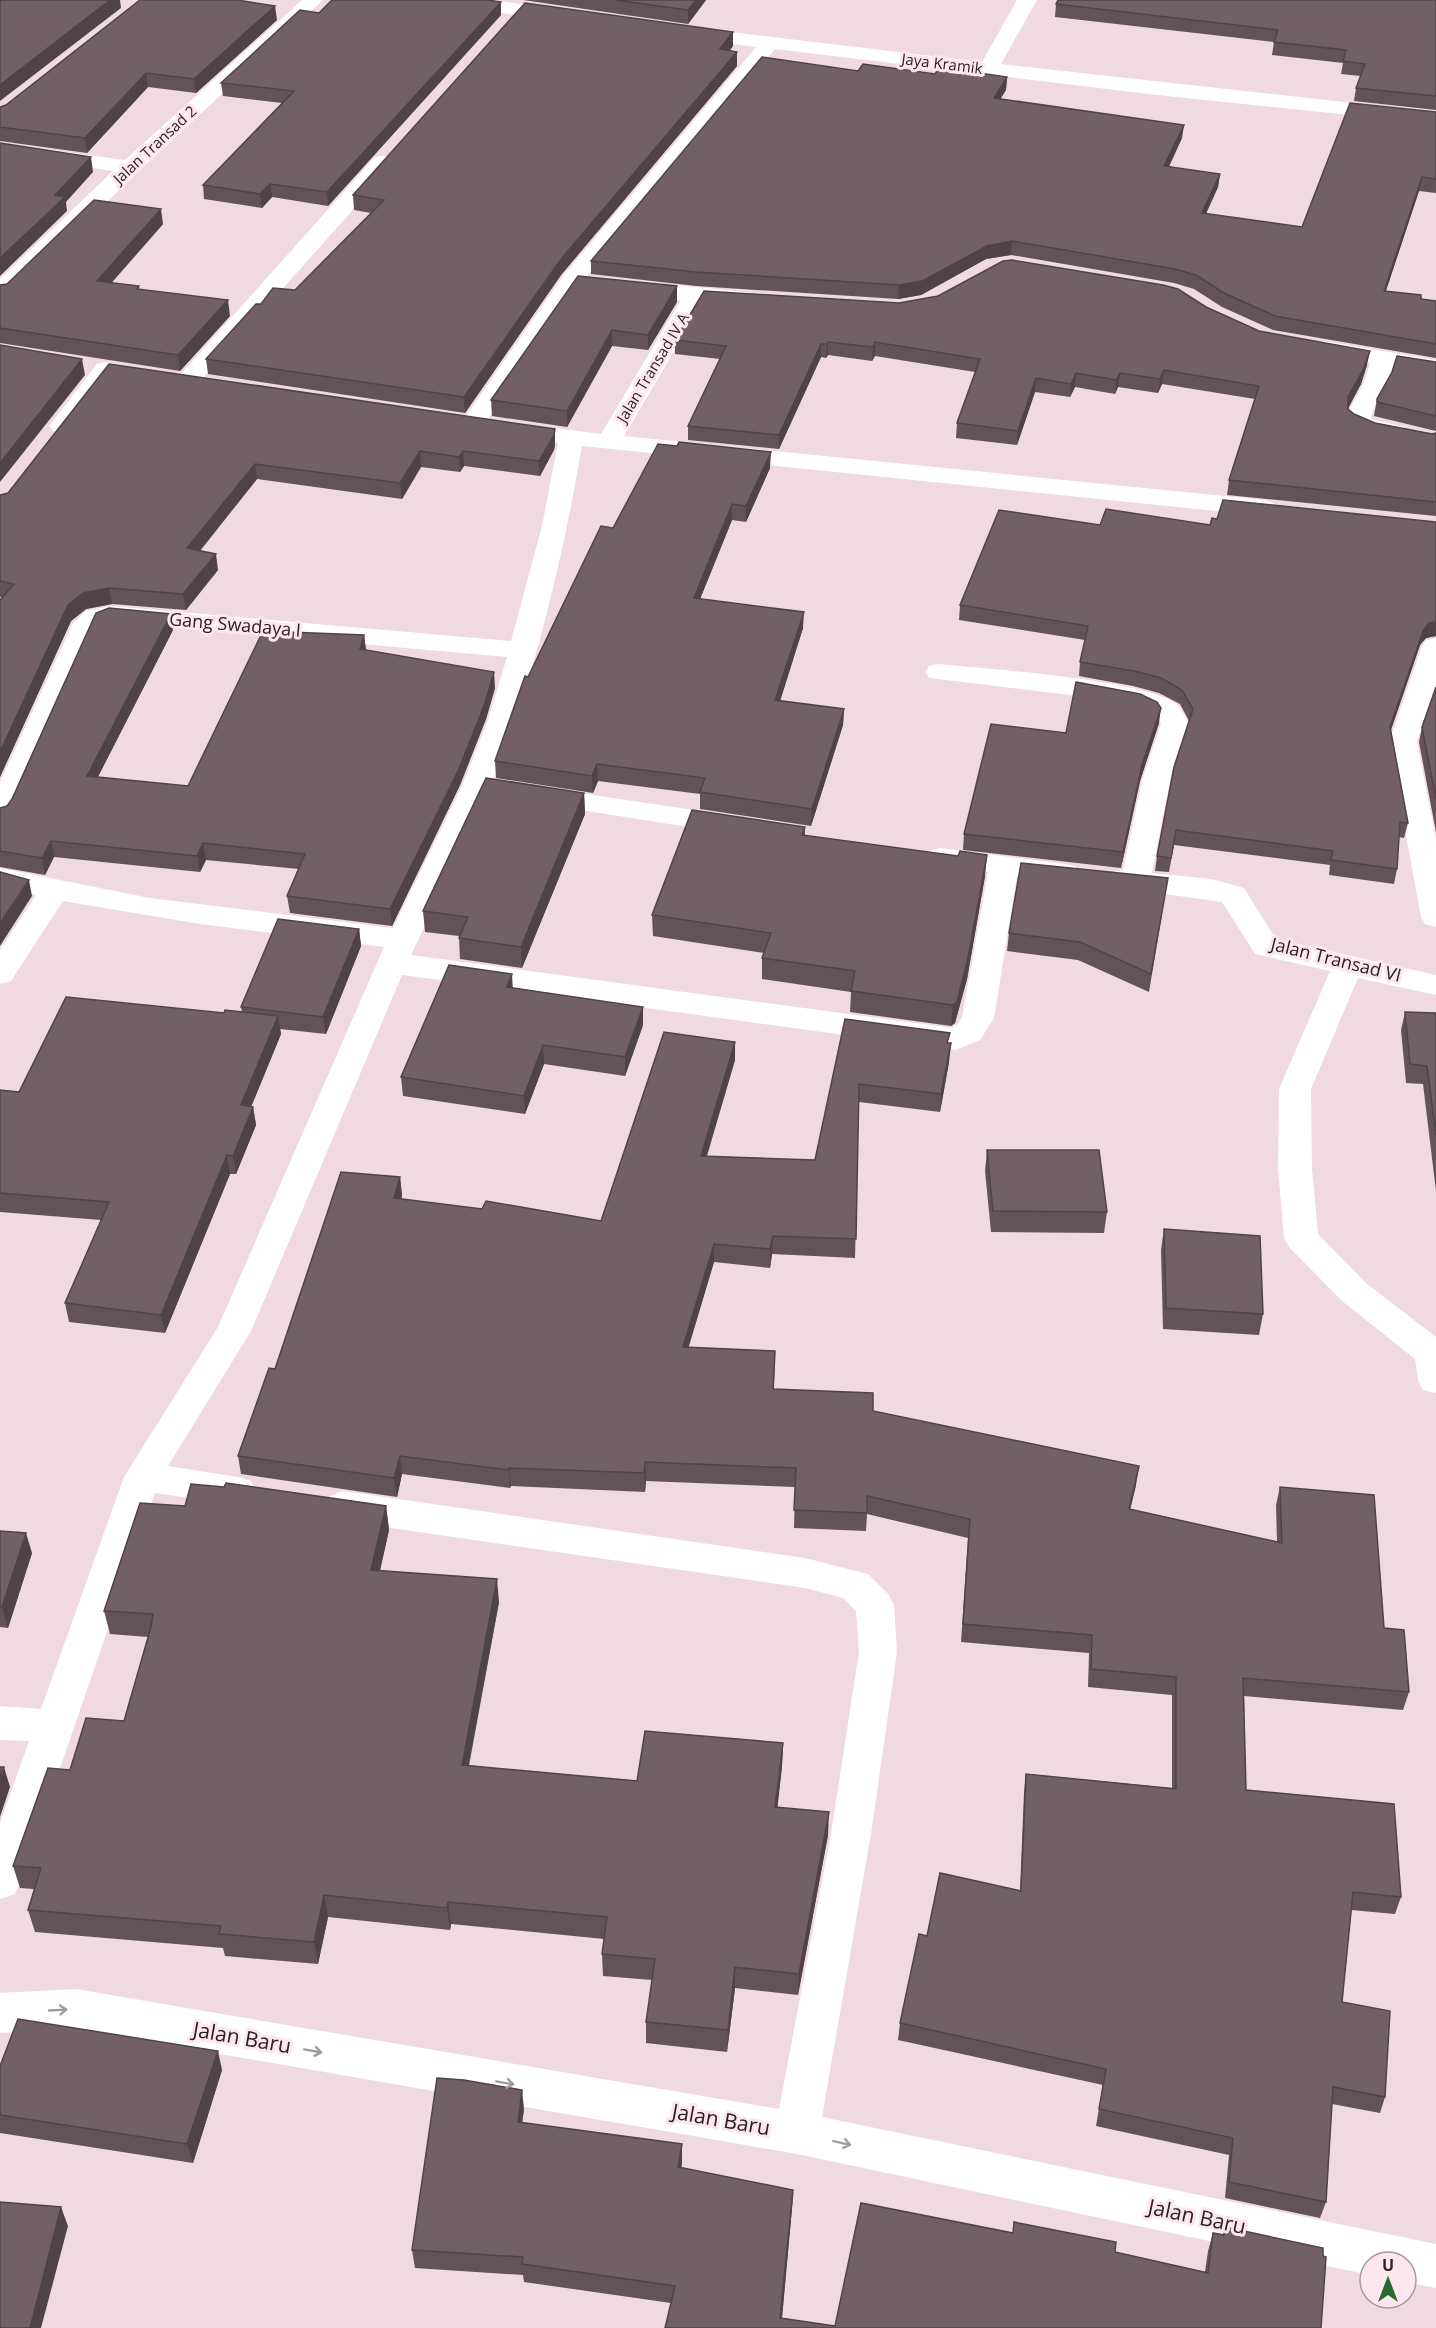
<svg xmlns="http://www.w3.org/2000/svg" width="1436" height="2328" viewBox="0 0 1436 2328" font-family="'Open Sans',sans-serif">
	<rect width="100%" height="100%" fill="#f0d9e1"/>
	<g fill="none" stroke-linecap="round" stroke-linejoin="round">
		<g fill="#fff" fill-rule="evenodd">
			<polygon points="302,0 323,0 138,172 8,297 0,299 0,279 113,171 0,155 0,143 125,160"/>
			<polygon points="439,0 492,0 566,10 573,12 576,16 573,20 566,22 449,6 442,4"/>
			<path d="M1017 0H1037L1001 64 1436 112V124L1148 94 775 49 587 276 745 292 753 294 757 299 753 304 745 306 703 302 624 436 1265 500 1274 503 1278 508 1274 513 1265 516 582 446C566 539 545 631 516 719 489 801 447 879 411 955L952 1028 958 1024 962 1017 988 872 931 864 926 857 931 850 941 848 1065 864 1075 866 1080 873 1075 880 1065 882 1017 876 994 1018 980 1040 956 1050 402 975 251 1331 168 1466 238 1477 251 1481 256 1491 251 1501 238 1505 155 1493 21 1881 15 1894 0 1899V1823L29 1741 0 1740V1706L41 1709 124 1477 218 1327 384 947 200 924 63 901 11 981 0 984V950L36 895 0 886V868L150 898 393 928 462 786 488 720 507 657 112 622 97 627 14 814 10 820 0 823V782L73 623 86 611 112 606 511 641 542 526 558 443 501 434 498 429 501 424 510 422 601 434 681 300 577 289 482 428 473 430 464 428 461 423 563 276 756 47 688 39 681 37 678 33 681 29 688 27 982 62Z"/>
			<polygon points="383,156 391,157 394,162 391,167 204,377 232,382 236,387 232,392 224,394 179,386 175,381 179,376 375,157"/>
			<path d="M1324 341 1436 360V374L1393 367C1388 383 1373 405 1371 419L1404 427 1407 432 1404 437 1395 439 1353 429 1347 421 1348 412 1363 385 1370 363 1316 353 1312 348 1316 343Z"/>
			<polygon points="105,362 157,371 161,376 157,381 149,383 111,377 71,431 62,433 53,431 50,426 53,421 97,364"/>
			<polygon points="1436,638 1436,686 1417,742 1436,839 1436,927 1425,924 1421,917 1389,742 1422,646 1426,640"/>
			<path d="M939 664C986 669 1144 679 1176 704 1182 708 1185 717 1189 723L1170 781 1152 873 1212 879 1244 888 1276 939 1436 975V995L1358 978 1311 1089 1312 1169 1318 1234 1366 1283 1436 1337V1393L1423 1390 1418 1380 1415 1359 1342 1301 1289 1247 1284 1238 1278 1169 1279 1089 1330 971 1255 954 1222 902 1122 888 1111 886 1107 879 1111 872 1123 870 1142 781 1161 723 1157 716 1139 707 1104 699 929 678 925 672 929 666Z"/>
			<polygon points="540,787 733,816 743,819 748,825 743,831 733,834 530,802 526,796 530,790"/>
			<polygon points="343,1491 805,1558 868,1574 888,1594 894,1605 897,1652 871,1834 822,2117 1436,2244 1436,2288 1406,2282 1406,2262 1370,2262 1370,2275 797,2154 76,2029 0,2033 0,1993 76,1989 779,2109 831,1834 859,1652 856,1611 843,1598 805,1588 343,1521 330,1516 325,1506 330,1496"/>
		</g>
	</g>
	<g fill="#635358">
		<polygon points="523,0 706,0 688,24"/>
		<polygon points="1436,0 1436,110 1354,101 1356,88 1361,76 1341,74 1343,63 1272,55 1274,42 1055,17 1056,4"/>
		<polygon points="319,13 501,15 328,206 272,197 262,208 204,199 203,185 282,103 223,96 221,83"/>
		<polygon points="277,20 196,93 148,87 87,153 0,141 0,107"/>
		<polygon points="733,32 733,46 729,51 737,66 561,275 465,413 208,374 206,359 295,290 371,213 354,210 353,195"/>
		<polygon points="858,71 1007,77 1006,90 1000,99 1182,138 1169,167 1220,174 1218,187 1206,214 1302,227 1436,112 1436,193 1419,191 1386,291 1421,299 1436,301 1436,358 1273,330 1222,307 1194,289 1174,283 1011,255 986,259 921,295 898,299 696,286 591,274 591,261"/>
		<polygon points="163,224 111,283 139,286 139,289 230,316 180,371 0,343 0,285 7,284"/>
		<polygon points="677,286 677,302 648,350 612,346 567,427 492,416 491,400"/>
		<polygon points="899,303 1206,307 1259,331 1367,365 1361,384 1348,409 1354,414 1375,423 1432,434 1436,433 1436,516 1227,495 1229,480 1255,399 1162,384 1158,393 1118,387 1115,394 1075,387 1070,397 1035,392 1017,445 956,438 957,423 975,372 875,356 872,361 828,355 826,358 821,357 779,449 688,440 688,426 720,359 675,354 675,340"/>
		<polygon points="1436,362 1436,431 1374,416 1377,399"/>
		<polygon points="555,429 555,445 554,450 540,476 464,466 460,472 421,467 402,499 257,479 200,551 218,570 186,610 112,604 86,609 71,621 0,777 0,600 3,597 0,597 0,495 8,493"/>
		<polygon points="770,468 746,522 732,520 700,599 803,628 780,701 844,709 843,725 811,826 700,809 700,794 598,781 593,793 496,778 495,761 528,677 613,528"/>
		<polygon points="1217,519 1436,522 1436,636 1426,638 1420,645 1391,730 1408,823 1404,838 1399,837 1397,869 1394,884 1329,875 1330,865 1174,845 1169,872 1155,871 1157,856 1189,721 1180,704 1159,693 1133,686 1079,676 1080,662 1085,640 959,620 960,605 1100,525 1210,525"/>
		<polygon points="173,630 98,777 188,786 364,635 366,650 495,688 486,719 460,785 392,926 290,913 287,896 299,869 206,860 200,872 54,857 45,875 0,867 0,808 7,806"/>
		<polygon points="1436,687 1436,832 1419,742 1422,727"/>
		<polygon points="1159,723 1140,781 1121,868 963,850 964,834 1066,733"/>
		<polygon points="584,793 585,814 522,968 460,959 459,938 459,936 425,932 423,911"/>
		<polygon points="805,827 805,835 985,876 967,979 955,1023 951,1026 850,1012 851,992 762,979 762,958 764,953 653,936 652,915"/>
		<polygon points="1165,896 1149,992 1078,960 1007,951 1009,933"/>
		<polygon points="359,929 361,946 326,1034 280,1029 281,1034 251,1107 253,1107 256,1125 236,1174 230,1174 165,1333 69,1322 65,1303 101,1220 0,1212 0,1090 19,1092 224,1013 242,1012 241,1007"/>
		<polygon points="513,988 643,1007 643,1025 625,1076 544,1064 525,1114 403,1096 401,1077"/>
		<polygon points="1405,1012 1436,1013 1436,1191 1423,1084 1406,1083 1401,1030"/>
		<polygon points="845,1019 949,1043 949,1062 940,1112 859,1102 855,1258 772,1254 770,1268 714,1262 688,1348 775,1351 774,1389 873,1411 1136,1485 1130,1509 1277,1542 1276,1505 1280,1487 1384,1628 1409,1692 1403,1710 1244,1696 1246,1790 1401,1897 1395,1914 1351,1910 1342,2002 1385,2097 1380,2113 1332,2104 1326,2202 1320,2218 1225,2198 1229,2155 1096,2126 1103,2085 898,2040 900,2023 927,1936 1020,1891 1024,1792 1026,1774 1172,1788 1172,1695 1088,1687 1089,1653 961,1642 968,1538 867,1514 866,1531 794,1528 795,1487 646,1481 645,1492 511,1486 510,1488 402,1474 397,1497 241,1474 238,1456 275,1369 400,1177 402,1196 401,1199 482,1209 601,1221 735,1060 707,1156 815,1160"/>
		<polygon points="987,1150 1107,1212 1104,1233 991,1232 985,1171"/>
		<polygon points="1164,1229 1263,1314 1259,1335 1163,1329 1161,1250"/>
		<polygon points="185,1506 386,1506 389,1530 380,1570 499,1602 469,1766 637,1781 783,1743 782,1766 777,1808 828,1835 798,1995 735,1988 727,2052 646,2043 646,2022 652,1980 603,1976 602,1954 604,1939 451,1924 450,1930 328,1917 318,1964 225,1956 223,1948 35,1932 28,1910 34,1889 20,1888 13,1866 70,1770 124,1721 148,1637 110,1634 104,1611"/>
		<polygon points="0,1531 32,1553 8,1628 0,1627"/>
		<polygon points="0,2066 222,2070 193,2163 0,2133"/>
		<polygon points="524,2109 522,2122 682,2163 681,2168 793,2190 792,2208 782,2318 835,2326 1115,2252 1205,2272 1208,2251 1213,2233 1223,2235 1225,2227 1321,2328 665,2328 671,2303 524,2282 523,2275 415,2268 412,2250"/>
	</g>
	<g fill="#504347">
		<polygon points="110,0 120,0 121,8 0,101 0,85"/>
		<polygon points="696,0 706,0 688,24 688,10"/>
		<polygon points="501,2 501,15 328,206 327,192"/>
		<polygon points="275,6 277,20 196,93 194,79"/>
		<polygon points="733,32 733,46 720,64 720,49"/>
		<polygon points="737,52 737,66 561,275 465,413 464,397 561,259"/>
		<polygon points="146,73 148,87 87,153 85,138"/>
		<polygon points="1007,77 1006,90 993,111 994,98"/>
		<polygon points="1184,125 1182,138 1162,179 1164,166"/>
		<polygon points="91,157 93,172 66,202 67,211 0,276 0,258 55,195"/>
		<polygon points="1220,174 1218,187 1200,226 1202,213"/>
		<polygon points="1422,177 1419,191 1381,305 1384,291"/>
		<polygon points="270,184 272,197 262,208 260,194"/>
		<polygon points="161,209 163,224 100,296 97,281"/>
		<polygon points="1012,241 1011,255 986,259 921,295 898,299 899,285 987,246"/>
		<polygon points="677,286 677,302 648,350 648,335"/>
		<polygon points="228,300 230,316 180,371 178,355"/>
		<polygon points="612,330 612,346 567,427 567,411"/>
		<polygon points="828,342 828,355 826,358 827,344"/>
		<polygon points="875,342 875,356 872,361 873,347"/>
		<polygon points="821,344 821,357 779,449 779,435"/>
		<polygon points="1370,351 1367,365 1361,384 1346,411 1348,397"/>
		<polygon points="82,359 85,375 0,482 0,463"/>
		<polygon points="1164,370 1162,384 1158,393 1160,379"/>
		<polygon points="1076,373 1075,387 1070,397 1071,384"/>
		<polygon points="1120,373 1118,387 1115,394 1116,380"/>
		<polygon points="1036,378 1035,392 1017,445 1018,431"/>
		<polygon points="555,429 555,445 554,450 540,476 539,461"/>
		<polygon points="420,451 421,467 402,499 400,483"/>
		<polygon points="463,451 464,466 460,472 459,457"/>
		<polygon points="771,452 770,468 746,522 746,506"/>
		<polygon points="255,464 257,479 189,564 187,548"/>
		<polygon points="732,504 732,520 694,614 694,598"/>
		<polygon points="216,554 218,570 186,610 183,594"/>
		<polygon points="109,588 112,604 86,609 71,621 0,777 0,752 68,605 83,593"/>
		<polygon points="804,612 803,628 775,717 775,700"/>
		<polygon points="171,614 173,630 90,792 87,776"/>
		<polygon points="1436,622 1436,636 1426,638 1420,645 1387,741 1390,727 1423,631 1429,623"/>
		<polygon points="364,635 366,651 360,649"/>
		<polygon points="494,672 495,688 486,719 460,785 392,926 390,909"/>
		<polygon points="1161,708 1159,723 1140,781 1121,868 1123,852 1142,765"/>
		<polygon points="844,709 843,725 811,826 812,809"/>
		<polygon points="597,764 598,781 593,793 592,776"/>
		<polygon points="584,793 585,814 522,968 521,947"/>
		<polygon points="51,841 54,857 45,875 42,858"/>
		<polygon points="203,843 206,860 200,872 197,856"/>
		<polygon points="987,855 985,876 967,979 955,1023 951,1026 953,1005"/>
		<polygon points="29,880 32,896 0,946 0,923"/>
		<polygon points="359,929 361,946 326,1034 323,1017"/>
		<polygon points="512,974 513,992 507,987"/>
		<polygon points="643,1007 643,1025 625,1076 625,1057"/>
		<polygon points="278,1016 281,1034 244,1124 241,1105"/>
		<polygon points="735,1042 735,1060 701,1174 701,1156"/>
		<polygon points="951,1043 949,1062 940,1112 941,1094"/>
		<polygon points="543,1045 544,1064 525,1114 524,1096"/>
		<polygon points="253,1107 256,1125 236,1174 233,1156"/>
		<polygon points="227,1155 230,1174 165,1333 161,1315"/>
		<polygon points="400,1177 402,1196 396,1216 394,1198"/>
		<polygon points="773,1236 772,1254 770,1268 770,1249"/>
		<polygon points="714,1244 714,1262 683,1366 683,1347"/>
		<polygon points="400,1456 402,1474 397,1497 394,1478"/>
		<polygon points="645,1462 646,1481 645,1492 644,1473"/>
		<polygon points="1139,1466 1136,1485 1126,1527 1129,1509"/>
		<polygon points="509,1468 511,1486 510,1488 509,1470"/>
		<polygon points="386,1506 389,1530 375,1593 371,1570"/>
		<polygon points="26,1533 32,1553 8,1628 2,1607"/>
		<polygon points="497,1579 499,1602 464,1788 462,1765"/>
		<polygon points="783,1743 782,1766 775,1830 775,1807"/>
		<polygon points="4,1767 10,1787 0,1817 0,1778"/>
		<polygon points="829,1812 828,1835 798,1995 799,1974"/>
		<polygon points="324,1895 328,1917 318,1964 314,1942"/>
		<polygon points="448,1902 451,1924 450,1930 447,1908"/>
		<polygon points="735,1967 735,1988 727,2052 728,2030"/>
		<polygon points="218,2051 222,2070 193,2163 187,2144"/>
		<polygon points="522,2090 524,2109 520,2140 518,2122"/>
		<polygon points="682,2144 682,2163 678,2185 678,2167"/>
		<polygon points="793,2190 792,2208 781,2328 780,2318"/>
		<polygon points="61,2207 68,2226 41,2328 30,2328"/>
	</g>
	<g fill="#736066" stroke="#504347" stroke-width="1.5">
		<polygon points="0,0 110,0 0,85"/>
		<polygon points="140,0 237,0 275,6 194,79 146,73 85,138 0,127 0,107 6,105"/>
		<polygon points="332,0 488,0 501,2 327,192 270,184 260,194 203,185 294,91 221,83 300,10 319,13"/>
		<polygon points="615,0 696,0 688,10"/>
		<polygon points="1058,0 1436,0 1436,96 1356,88 1365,64 1343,61 1346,50 1274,42 1278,30 1056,4"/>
		<polygon points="525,3 733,32 720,49 737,52 561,259 464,397 206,359 256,304 261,304 273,288 295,290 384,200 353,195"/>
		<polygon points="762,57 858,71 863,64 935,74 939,67 1007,77 994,98 1184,125 1164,166 1220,174 1202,213 1302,227 1350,103 1436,112 1436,179 1422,177 1384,291 1421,295 1421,299 1436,301 1436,344 1275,316 1224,293 1196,275 1175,269 1012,241 987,246 922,281 899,285 696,272 591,261"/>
		<polygon points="0,143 91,157 55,195 65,197 0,258"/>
		<polygon points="94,200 161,209 97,281 139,286 137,289 228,300 178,355 0,328 0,285 7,284"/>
		<polygon points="1012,260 1163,285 1178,289 1206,307 1259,331 1370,351 1363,370 1348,397 1348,409 1354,414 1375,423 1432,434 1436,433 1436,502 1229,480 1259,386 1164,370 1160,379 1120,373 1116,380 1076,373 1071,384 1036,378 1018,431 957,423 980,359 875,342 873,347 828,342 827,344 821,344 779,435 688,426 726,346 675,340 704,291 899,303 938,296 1003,261"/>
		<polygon points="578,276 677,286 648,335 612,330 567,411 491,400"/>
		<polygon points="0,345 82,359 0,463"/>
		<polygon points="1397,356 1436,362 1436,416 1377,402 1377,399 1392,372"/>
		<polygon points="109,364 555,429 554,435 539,461 463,451 459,457 420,451 400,483 255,464 187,548 216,554 183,594 109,588 83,593 68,605 0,752 0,600 14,584 0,581 0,495 8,493"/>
		<polygon points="679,442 771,452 746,506 732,504 694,598 804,612 775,700 844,709 812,809 700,792 705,778 597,764 592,776 495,761 525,676 528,677 601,526 613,528 658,444 677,446"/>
		<polygon points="1223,500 1436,522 1436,622 1429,623 1423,631 1390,727 1408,823 1400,822 1397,869 1331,860 1333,851 1176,830 1171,858 1157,856 1174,767 1193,709 1182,690 1161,678 1134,671 1080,662 1088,626 960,605 999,510 1100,525 1106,509 1210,525 1212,518 1217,519"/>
		<polygon points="109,608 171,614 87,776 188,786 263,631 364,635 360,649 494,672 485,703 459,769 390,909 287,896 305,854 203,843 197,856 51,841 42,858 0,851 0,808 7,806 12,799 96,613"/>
		<polygon points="1076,682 1140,694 1157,702 1161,708 1142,765 1123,852 964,834 991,724 1066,733"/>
		<polygon points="1436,687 1436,799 1422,727"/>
		<polygon points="486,778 584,793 521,947 459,938 468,917 423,911"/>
		<polygon points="692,810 805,827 802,835 958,856 960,851 987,855 968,958 957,1002 953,1005 851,991 855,971 762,958 771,933 652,915"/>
		<polygon points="1021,863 1168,878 1151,974 1080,942 1009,933"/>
		<polygon points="0,872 29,880 0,923"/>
		<polygon points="278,919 359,929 323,1017 241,1007"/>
		<polygon points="449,965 512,974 507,987 643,1007 625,1057 543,1045 524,1096 401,1077"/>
		<polygon points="66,997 224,1013 225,1010 278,1016 241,1105 253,1107 233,1156 227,1155 161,1315 65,1303 109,1202 0,1193 0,1090 19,1092"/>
		<polygon points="1405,1012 1436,1013 1436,1135 1427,1066 1410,1064"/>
		<polygon points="845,1019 950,1033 947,1043 951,1043 941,1094 859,1084 856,1239 773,1236 770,1249 714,1244 683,1347 775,1351 773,1389 873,1393 873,1411 1139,1466 1129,1509 1282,1543 1280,1487 1374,1495 1384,1628 1404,1630 1409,1692 1243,1678 1246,1790 1394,1804 1401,1897 1353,1892 1342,2002 1390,2011 1385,2097 1333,2087 1326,2202 1229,2182 1233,2138 1099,2109 1106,2069 900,2023 919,1934 927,1936 940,1873 1021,1891 1026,1774 1176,1789 1176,1677 1091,1669 1092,1635 963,1624 970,1519 867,1496 867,1513 794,1510 796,1468 645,1462 644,1473 509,1468 509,1470 400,1456 394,1478 238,1456 269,1368 275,1369 341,1172 400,1177 394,1198 482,1209 486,1201 601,1221 664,1032 735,1042 701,1156 815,1160"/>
		<polygon points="987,1150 1099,1150 1107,1212 993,1211"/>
		<polygon points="1164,1229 1260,1236 1263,1314 1166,1308"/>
		<polygon points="226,1483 386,1506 371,1570 497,1579 462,1765 637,1781 645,1731 783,1743 775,1807 829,1812 799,1974 735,1967 728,2030 646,2022 655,1959 602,1954 607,1917 448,1902 447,1908 324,1895 314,1942 219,1934 221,1926 28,1910 41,1868 13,1866 48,1768 70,1770 86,1718 124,1721 151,1627 153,1614 104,1611 140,1503 185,1506 191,1484 224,1487"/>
		<polygon points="0,1531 26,1533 2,1607 0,1607"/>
		<polygon points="0,1767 4,1767 0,1778"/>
		<polygon points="18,2019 218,2051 187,2144 0,2115 0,2066"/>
		<polygon points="437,2078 464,2080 522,2090 518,2122 682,2144 678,2167 793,2190 780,2318 835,2326 861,2203 1013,2233 1014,2222 1116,2242 1115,2252 1208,2273 1213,2233 1224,2235 1225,2227 1323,2248 1323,2256 1326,2257 1321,2328 665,2328 675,2286 522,2264 523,2257 412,2250"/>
		<polygon points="0,2202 61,2207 30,2328 0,2328"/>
	</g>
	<defs><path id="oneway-shaft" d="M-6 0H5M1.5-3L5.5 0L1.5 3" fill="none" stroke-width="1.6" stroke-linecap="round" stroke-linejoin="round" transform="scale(1.5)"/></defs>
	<g stroke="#9f9c9d">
		<use href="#oneway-shaft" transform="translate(58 2010) rotate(-3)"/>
		<use href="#oneway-shaft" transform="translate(313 2051) rotate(10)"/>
		<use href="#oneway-shaft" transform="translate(505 2083) rotate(10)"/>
		<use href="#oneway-shaft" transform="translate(842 2143) rotate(12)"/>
	</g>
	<g text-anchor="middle" stroke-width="6" stroke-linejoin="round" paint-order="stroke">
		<g font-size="15" fill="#2a2225" stroke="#fee6ee">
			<text transform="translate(942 64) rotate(7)" y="5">Jaya Kramik</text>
			<text transform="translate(155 145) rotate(-43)" y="5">Jalan Transad 2</text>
			<text transform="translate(653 368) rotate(-59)" y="5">Jalan Transad IV A</text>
		</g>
		<g font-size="18" fill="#2a2225" stroke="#fee6ee">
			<text transform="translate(235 625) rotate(5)" y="6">Gang Swadaya I</text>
			<text transform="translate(1336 960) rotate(14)" y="6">Jalan Transad VI</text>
		</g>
		<g font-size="21" fill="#2a2225" stroke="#fee6ee">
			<text transform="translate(242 2038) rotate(10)" y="7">Jalan Baru</text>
			<text transform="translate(721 2120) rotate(10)" y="7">Jalan Baru</text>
			<text transform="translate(1197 2217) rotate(12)" y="7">Jalan Baru</text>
		</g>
	</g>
	<g transform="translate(1388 2280)"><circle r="28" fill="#fee6ee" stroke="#a9989e" stroke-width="1.5"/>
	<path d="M0-4.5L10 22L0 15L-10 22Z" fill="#286831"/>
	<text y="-9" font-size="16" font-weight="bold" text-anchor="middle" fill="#2a2225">U</text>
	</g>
</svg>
